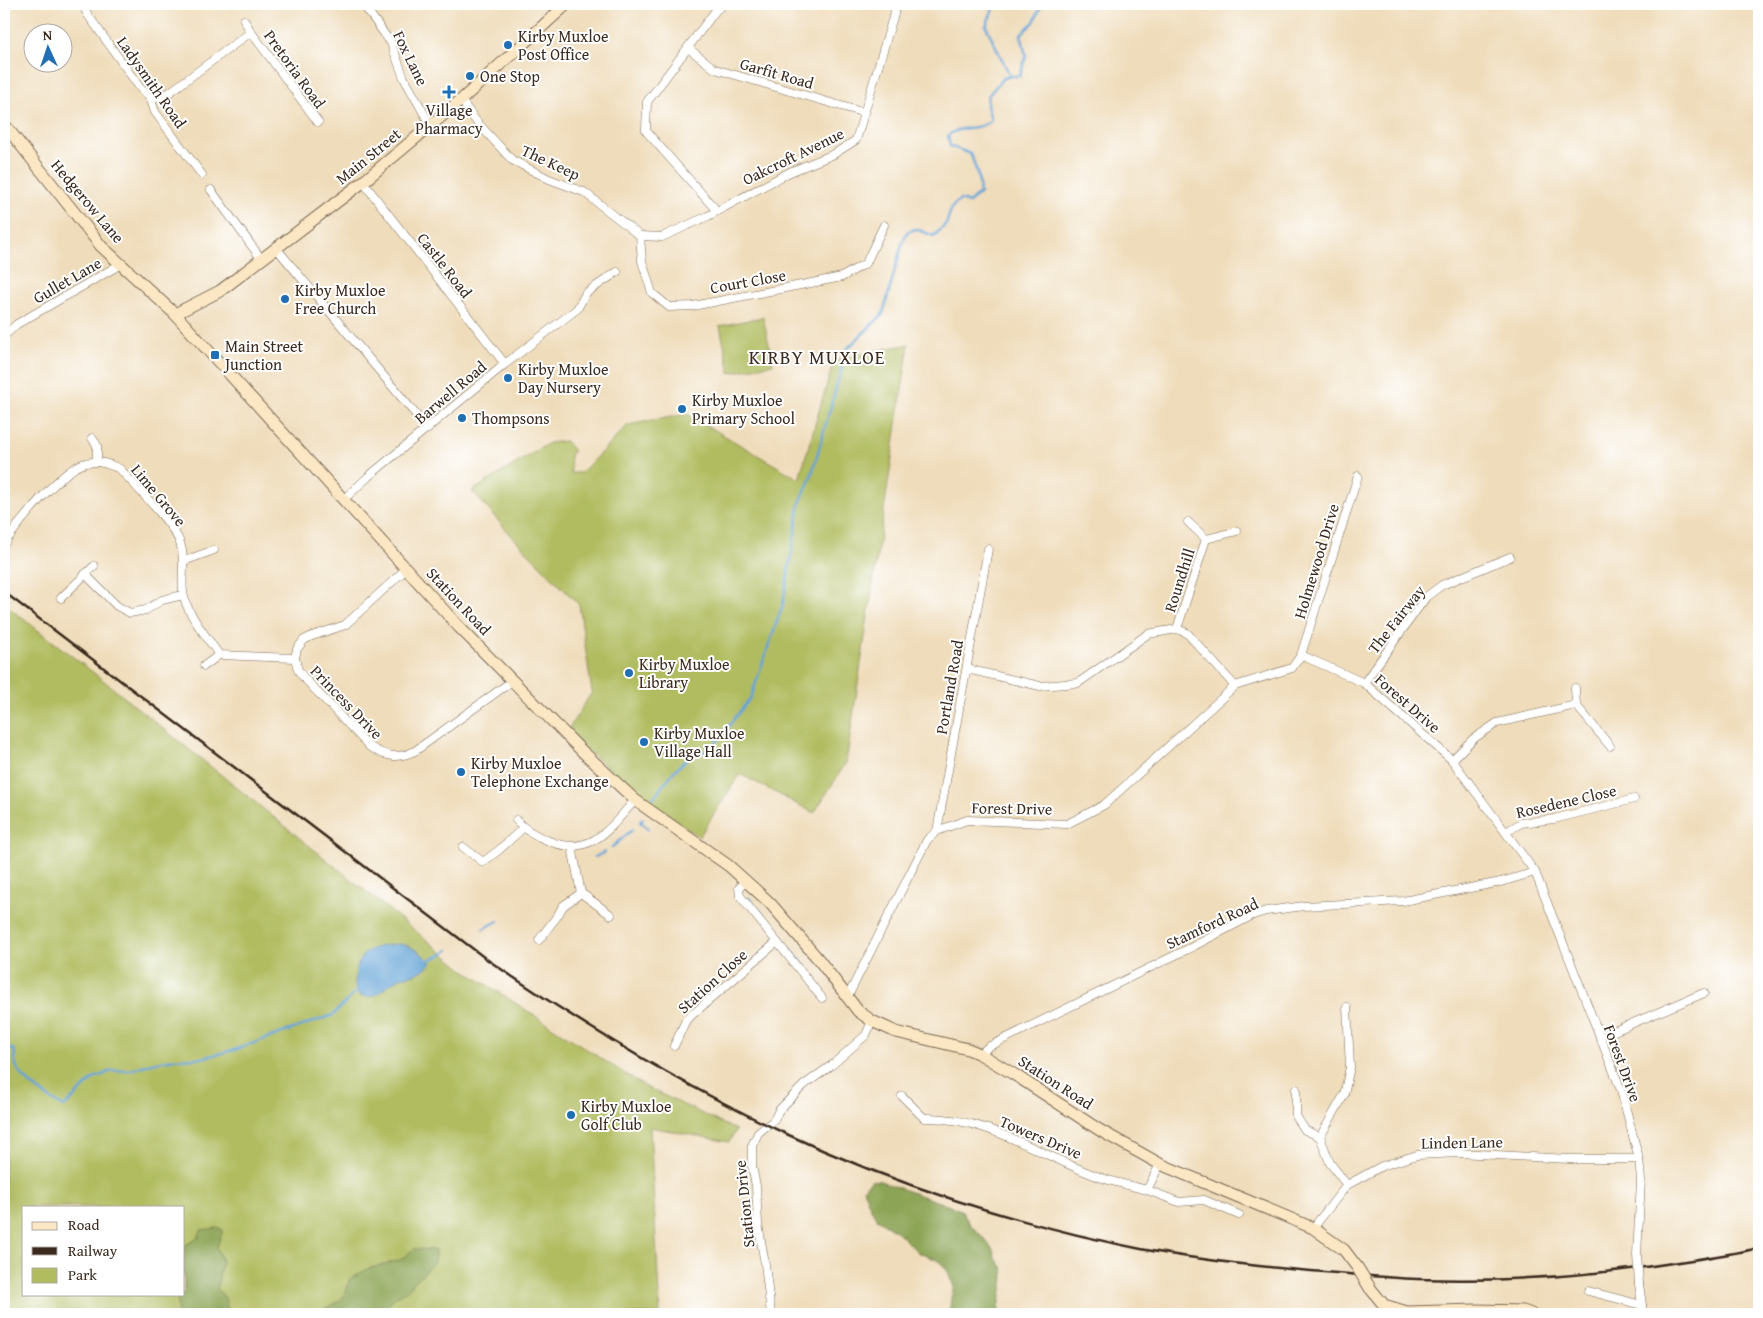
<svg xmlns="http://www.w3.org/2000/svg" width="1763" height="1318" viewBox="0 0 1763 1318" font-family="'Gentium Book Plus',serif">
	<rect width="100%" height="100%" fill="#fff"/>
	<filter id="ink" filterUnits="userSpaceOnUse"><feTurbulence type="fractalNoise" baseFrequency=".02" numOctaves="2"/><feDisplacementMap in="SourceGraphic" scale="10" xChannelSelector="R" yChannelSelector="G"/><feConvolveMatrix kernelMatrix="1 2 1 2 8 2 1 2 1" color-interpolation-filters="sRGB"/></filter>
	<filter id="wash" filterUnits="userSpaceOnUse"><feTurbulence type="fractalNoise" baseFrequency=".0096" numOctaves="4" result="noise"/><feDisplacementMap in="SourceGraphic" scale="20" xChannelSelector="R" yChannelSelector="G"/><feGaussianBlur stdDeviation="1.12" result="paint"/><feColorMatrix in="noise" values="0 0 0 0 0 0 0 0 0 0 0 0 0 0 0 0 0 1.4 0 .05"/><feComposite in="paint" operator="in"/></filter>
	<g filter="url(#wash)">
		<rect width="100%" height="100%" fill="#efdcba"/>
		<g fill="#b0bc5e" stroke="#76733e" fill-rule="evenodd">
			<polygon points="763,317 773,364 730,373 720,326"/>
			<polygon points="909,344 846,763 814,813 740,774 699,837 641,795 566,733 592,692 579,605 509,533 472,491 549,443 566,441 574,451 570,454 571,473 581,473 628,425 687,414 799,479 834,360"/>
			<path d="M4 604 99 677 464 970 644 1086 736 1130 729 1142 650 1127 660 1314H4ZM24 1207H184V1294H24Z"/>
		</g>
		<g fill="#8ca455" stroke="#64673a">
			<path d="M871 1180 880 1181 961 1210 971 1226 982 1236 993 1250 995 1257 1003 1268 1004 1278 998 1314H949C951 1304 950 1296 954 1287L948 1272 942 1264 935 1259 919 1253 897 1232 877 1219 871 1209 863 1189Z"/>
			<polygon points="217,1228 223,1230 217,1247 222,1261 217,1289 225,1298 228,1311 225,1314 177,1314 178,1307 177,1294 184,1294 184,1246 198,1238 201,1230"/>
			<path d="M414 1249 435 1250V1261L407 1290 394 1298 381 1314H313L316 1312C335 1304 346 1302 349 1280L367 1269 400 1260Z"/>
		</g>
		<path fill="#62a2d5" stroke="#4e667a" d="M401 944C414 947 422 953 431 963 416 979 409 972 395 981 382 989 376 1001 360 995 354 988 354 981 356 973 357 968 358 962 361 958 368 946 388 945 401 944Z"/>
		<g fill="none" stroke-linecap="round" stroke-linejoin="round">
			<g stroke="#62a2d5" stroke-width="2.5">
				<polyline points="995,4 986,26 1010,76"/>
				<path d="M653 798 674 771 689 757 711 749 751 697 783 604 800 503 811 477 847 349 883 314 902 244 907 232 916 229 934 236 946 224 952 207 960 200 969 203 980 193 978 176 971 154 950 146 948 136C959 124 980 132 991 120L987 105 988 96 1002 79 1010 76H1020L1026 56 1021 34 1034 22 1042 4"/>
				<polyline points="643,819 640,822 648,828"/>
				<polyline points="612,847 632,830"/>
				<polyline points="595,857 605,852"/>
				<polyline points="749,898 811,974"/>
				<polyline points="483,929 498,921"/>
				<polyline points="426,961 439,956 449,950"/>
				<path d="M4 1049H13L15 1053C9 1074 48 1098 64 1107L93 1079 111 1071 130 1070 152 1063 174 1059 201 1058 234 1050 333 1015 359 989"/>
			</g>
		</g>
	</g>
	<g filter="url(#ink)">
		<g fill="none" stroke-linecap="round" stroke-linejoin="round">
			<g stroke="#7a6855" stroke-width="9">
				<g id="street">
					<polyline points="82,4 88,15 140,88 150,97 155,112 202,175"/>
					<polyline points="365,4 365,7 391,43 404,78 431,126"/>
					<polyline points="244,20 251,32"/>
					<polyline points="688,48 715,69 865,113"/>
					<polyline points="150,97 159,98 170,92 251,32 318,122"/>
					<polyline points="461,100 476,121 512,160 549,179 584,192 640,236"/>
					<polyline points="363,182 505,364"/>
					<polyline points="211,190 262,260"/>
					<polyline points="717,211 646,131 647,102 716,10 724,4"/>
					<polyline points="640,236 662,237 708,216 790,172 834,154 856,140 897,4"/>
					<polyline points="640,236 642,261 652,293 669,307 693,306 842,277 866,263 884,225"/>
					<polyline points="277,249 428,429"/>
					<polyline points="4,336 17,324 121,264"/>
					<polyline points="92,438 97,445 97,462"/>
					<polyline points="343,500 369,476 505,364 577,309 586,293 617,272"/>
					<polyline points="1206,539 1237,531"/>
					<path d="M4 544C18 524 62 468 86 463 98 460 109 464 120 469 135 486 173 523 180 543 186 559 181 576 183 592 185 612 208 638 219 655L295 658"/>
					<polyline points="184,561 214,550"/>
					<path d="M406 569 345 625 312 636 304 640 297 649 295 658 298 670 304 678 370 747C386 757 398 759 415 751L512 681"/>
					<polyline points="85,574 117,606 130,613 146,610 162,600 183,595"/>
					<polyline points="61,598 94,566"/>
					<polyline points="1177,629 1206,539 1188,522"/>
					<polyline points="1301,655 1358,476"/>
					<polyline points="204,666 219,655"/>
					<polyline points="967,669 1040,686 1078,683 1148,634 1177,629 1187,633 1235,686"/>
					<polyline points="1364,683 1426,597 1442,585 1510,557"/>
					<polyline points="1575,688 1576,705"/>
					<polyline points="1452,760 1473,739 1497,723 1576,705 1610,746"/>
					<path d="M516 820C525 830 536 836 549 841 591 858 610 828 635 800"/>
					<polyline points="937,831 988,549"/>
					<polyline points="1506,832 1521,823 1554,819 1634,799"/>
					<polyline points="463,847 483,862 499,850 523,828"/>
					<polyline points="746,881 739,888 740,896 822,998"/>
					<polyline points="581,893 611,915"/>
					<polyline points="539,940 558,915 563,906 581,893 572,847"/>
					<polyline points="847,998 927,840 937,831 967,820 1067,824 1104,805 1235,686 1292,668 1301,655 1364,683 1452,760 1535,872 1621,1090 1639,1159 1641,1180 1637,1255"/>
					<polyline points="1600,1037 1704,993"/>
					<polyline points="674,1046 686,1020 777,942"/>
					<polyline points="980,1054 988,1047 1192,947 1253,915 1266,911 1304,906 1403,901 1501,882 1535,872"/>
					<polyline points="1296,1089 1296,1116 1305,1130 1320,1137 1330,1163 1347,1185"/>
					<path d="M902 1096 924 1118C988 1116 1044 1158 1102 1178 1117 1183 1132 1186 1147 1190L1160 1164"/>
					<polyline points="1320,1137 1344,1095 1350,1067 1347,1007"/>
					<polyline points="1147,1190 1179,1202 1204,1200 1239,1215"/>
					<polyline points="1313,1228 1347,1185 1382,1166 1417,1155 1459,1153 1569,1159 1639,1159"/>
					<polyline points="1639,1284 1642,1305 1641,1314"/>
					<polyline points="1588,1291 1642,1305"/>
					<polyline points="771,1314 765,1264 758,1224 756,1186 752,1166 752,1146 758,1133 774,1120 779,1110 804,1085 832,1065 866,1035 872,1021"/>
				</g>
			</g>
			<g stroke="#7a6855" stroke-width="13">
				<g id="secondary">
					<polyline points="4,124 101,246 175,314 459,627 581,750 635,800 729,866 770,903 819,960 858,1011 872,1021 896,1032 968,1049 980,1054 1015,1075 1101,1131 1160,1164 1313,1228 1344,1250 1357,1267"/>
					<polyline points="175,314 220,291 363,182 461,100 567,4"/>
					<polyline points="1370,1288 1384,1305 1407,1312 1476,1310 1523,1311 1531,1314"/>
				</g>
			</g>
			<use href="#street" stroke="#fff" stroke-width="8"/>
			<use href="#secondary" stroke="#fbe7c3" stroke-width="11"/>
			<path stroke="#3b2a1e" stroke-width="2.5" d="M4 592 485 958C579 1023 678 1083 782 1132 893 1184 1020 1225 1141 1249 1210 1262 1279 1269 1349 1274 1372 1276 1394 1278 1417 1279 1504 1282 1593 1276 1679 1262 1706 1258 1733 1254 1759 1248"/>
			<g stroke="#7a6855" stroke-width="9" stroke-linecap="butt">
				<polyline id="street-bridge" points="1637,1255 1639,1284"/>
			</g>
			<g stroke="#7a6855" stroke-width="13" stroke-linecap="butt">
				<polyline id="secondary-bridge" points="1357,1267 1370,1288"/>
			</g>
			<use href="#street-bridge" stroke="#fff" stroke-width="8"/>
			<use href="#secondary-bridge" stroke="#fbe7c3" stroke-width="11"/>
		</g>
	</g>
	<g fill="#1f6fb2" stroke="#fff" stroke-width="2">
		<circle cx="508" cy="45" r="5"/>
		<circle cx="470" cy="76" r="5"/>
		<path d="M446.5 84.5h5v5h5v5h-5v5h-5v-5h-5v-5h5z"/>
		<circle cx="285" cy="299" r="5"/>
		<rect x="210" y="350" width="10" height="10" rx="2.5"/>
		<circle cx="508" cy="378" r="5"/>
		<circle cx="682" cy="409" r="5"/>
		<circle cx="462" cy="418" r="5"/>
		<circle cx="629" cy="673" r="5"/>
		<circle cx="644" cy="742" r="5"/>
		<circle cx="461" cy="772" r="5"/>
		<circle cx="571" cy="1115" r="5"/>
	</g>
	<g text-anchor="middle" stroke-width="4" stroke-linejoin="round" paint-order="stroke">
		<g font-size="16" fill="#3b2a1e" stroke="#fff" text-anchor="start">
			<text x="518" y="42">Kirby Muxloe<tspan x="518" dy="18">Post Office</tspan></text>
			<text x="480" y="82">One Stop</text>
			<text x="449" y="116" text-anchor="middle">Village<tspan x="449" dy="18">Pharmacy</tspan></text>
			<text x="295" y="296">Kirby Muxloe<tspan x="295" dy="18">Free Church</tspan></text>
			<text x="225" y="352">Main Street<tspan x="225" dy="18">Junction</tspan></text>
			<text x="518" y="375">Kirby Muxloe<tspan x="518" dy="18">Day Nursery</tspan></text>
			<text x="692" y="406">Kirby Muxloe<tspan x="692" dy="18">Primary School</tspan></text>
			<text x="472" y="424">Thompsons</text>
			<text x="639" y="670">Kirby Muxloe<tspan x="639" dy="18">Library</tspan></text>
			<text x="654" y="739">Kirby Muxloe<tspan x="654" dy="18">Village Hall</tspan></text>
			<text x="471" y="769">Kirby Muxloe<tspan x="471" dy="18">Telephone Exchange</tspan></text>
			<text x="581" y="1112">Kirby Muxloe<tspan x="581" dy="18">Golf Club</tspan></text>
		</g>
		<g font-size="16" fill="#3b2a1e" stroke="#fff">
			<text transform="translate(411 58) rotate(64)" y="6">Fox Lane</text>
			<text transform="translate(295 69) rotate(54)" y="6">Pretoria Road</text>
			<text transform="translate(777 73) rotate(16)" y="6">Garfit Road</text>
			<text transform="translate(152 82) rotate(55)" y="6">Ladysmith Road</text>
			<text transform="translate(368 156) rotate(-39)" y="6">Main Street</text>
			<text transform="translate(793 156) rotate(-26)" y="6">Oakcroft Avenue</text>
			<text transform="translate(551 162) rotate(25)" y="6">The Keep</text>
			<text transform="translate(88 201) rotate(50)" y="6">Hedgerow Lane</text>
			<text transform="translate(445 265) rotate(52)" y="6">Castle Road</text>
			<text transform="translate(67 280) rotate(-30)" y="6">Gullet Lane</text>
			<text transform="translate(748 281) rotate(-10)" y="6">Court Close</text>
			<text transform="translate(450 392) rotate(-40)" y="6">Barwell Road</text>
			<text transform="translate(159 495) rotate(50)" y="6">Lime Grove</text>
			<text transform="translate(1316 561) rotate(-73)" y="6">Holmewood Drive</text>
			<text transform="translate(1179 580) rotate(-72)" y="6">Roundhill</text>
			<text transform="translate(459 601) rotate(47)" y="6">Station Road</text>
			<text transform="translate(1396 619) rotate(-52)" y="6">The Fairway</text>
			<text transform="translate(949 687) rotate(-80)" y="6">Portland Road</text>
			<text transform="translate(347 702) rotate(46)" y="6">Princess Drive</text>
			<text transform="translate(1408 703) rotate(41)" y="6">Forest Drive</text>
			<text transform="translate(1566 801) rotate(-13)" y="6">Rosedene Close</text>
			<text transform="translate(1012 808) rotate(1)" y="6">Forest Drive</text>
			<text transform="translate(1212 923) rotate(-25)" y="6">Stamford Road</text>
			<text transform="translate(712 981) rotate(-42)" y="6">Station Close</text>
			<text transform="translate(1623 1063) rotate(70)" y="6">Forest Drive</text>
			<text transform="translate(1056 1082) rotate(33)" y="6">Station Road</text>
			<text transform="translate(1041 1137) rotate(23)" y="6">Towers Drive</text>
			<text transform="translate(1462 1142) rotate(-1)" y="6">Linden Lane</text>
			<text transform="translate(744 1204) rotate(-96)" y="6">Station Drive</text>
		</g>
		<g font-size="19" letter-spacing="1" fill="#3b2a1e" stroke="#fff">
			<text x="817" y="364">KIRBY MUXLOE</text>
		</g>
	</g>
	<rect width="1763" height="1318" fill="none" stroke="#fff" stroke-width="20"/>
	<rect x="22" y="1206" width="162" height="90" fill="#ffffff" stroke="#b1aaa5"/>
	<rect x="32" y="1222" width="25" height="8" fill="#fbe7c3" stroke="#b1aaa5"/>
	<text x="68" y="1230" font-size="15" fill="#3b2a1e">Road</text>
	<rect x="32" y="1247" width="25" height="8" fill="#3b2a1e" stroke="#b1aaa5"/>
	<text x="68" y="1256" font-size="15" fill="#3b2a1e">Railway</text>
	<rect x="32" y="1268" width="25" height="15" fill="#b0bc5e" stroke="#b1aaa5"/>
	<text x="68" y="1280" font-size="15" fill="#3b2a1e">Park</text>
	<g transform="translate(48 48) rotate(357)"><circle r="24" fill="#ffffff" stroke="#b1aaa5"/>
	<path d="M0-4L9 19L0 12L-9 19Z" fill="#1f6fb2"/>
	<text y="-8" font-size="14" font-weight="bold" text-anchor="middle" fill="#3b2a1e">N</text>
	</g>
</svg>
